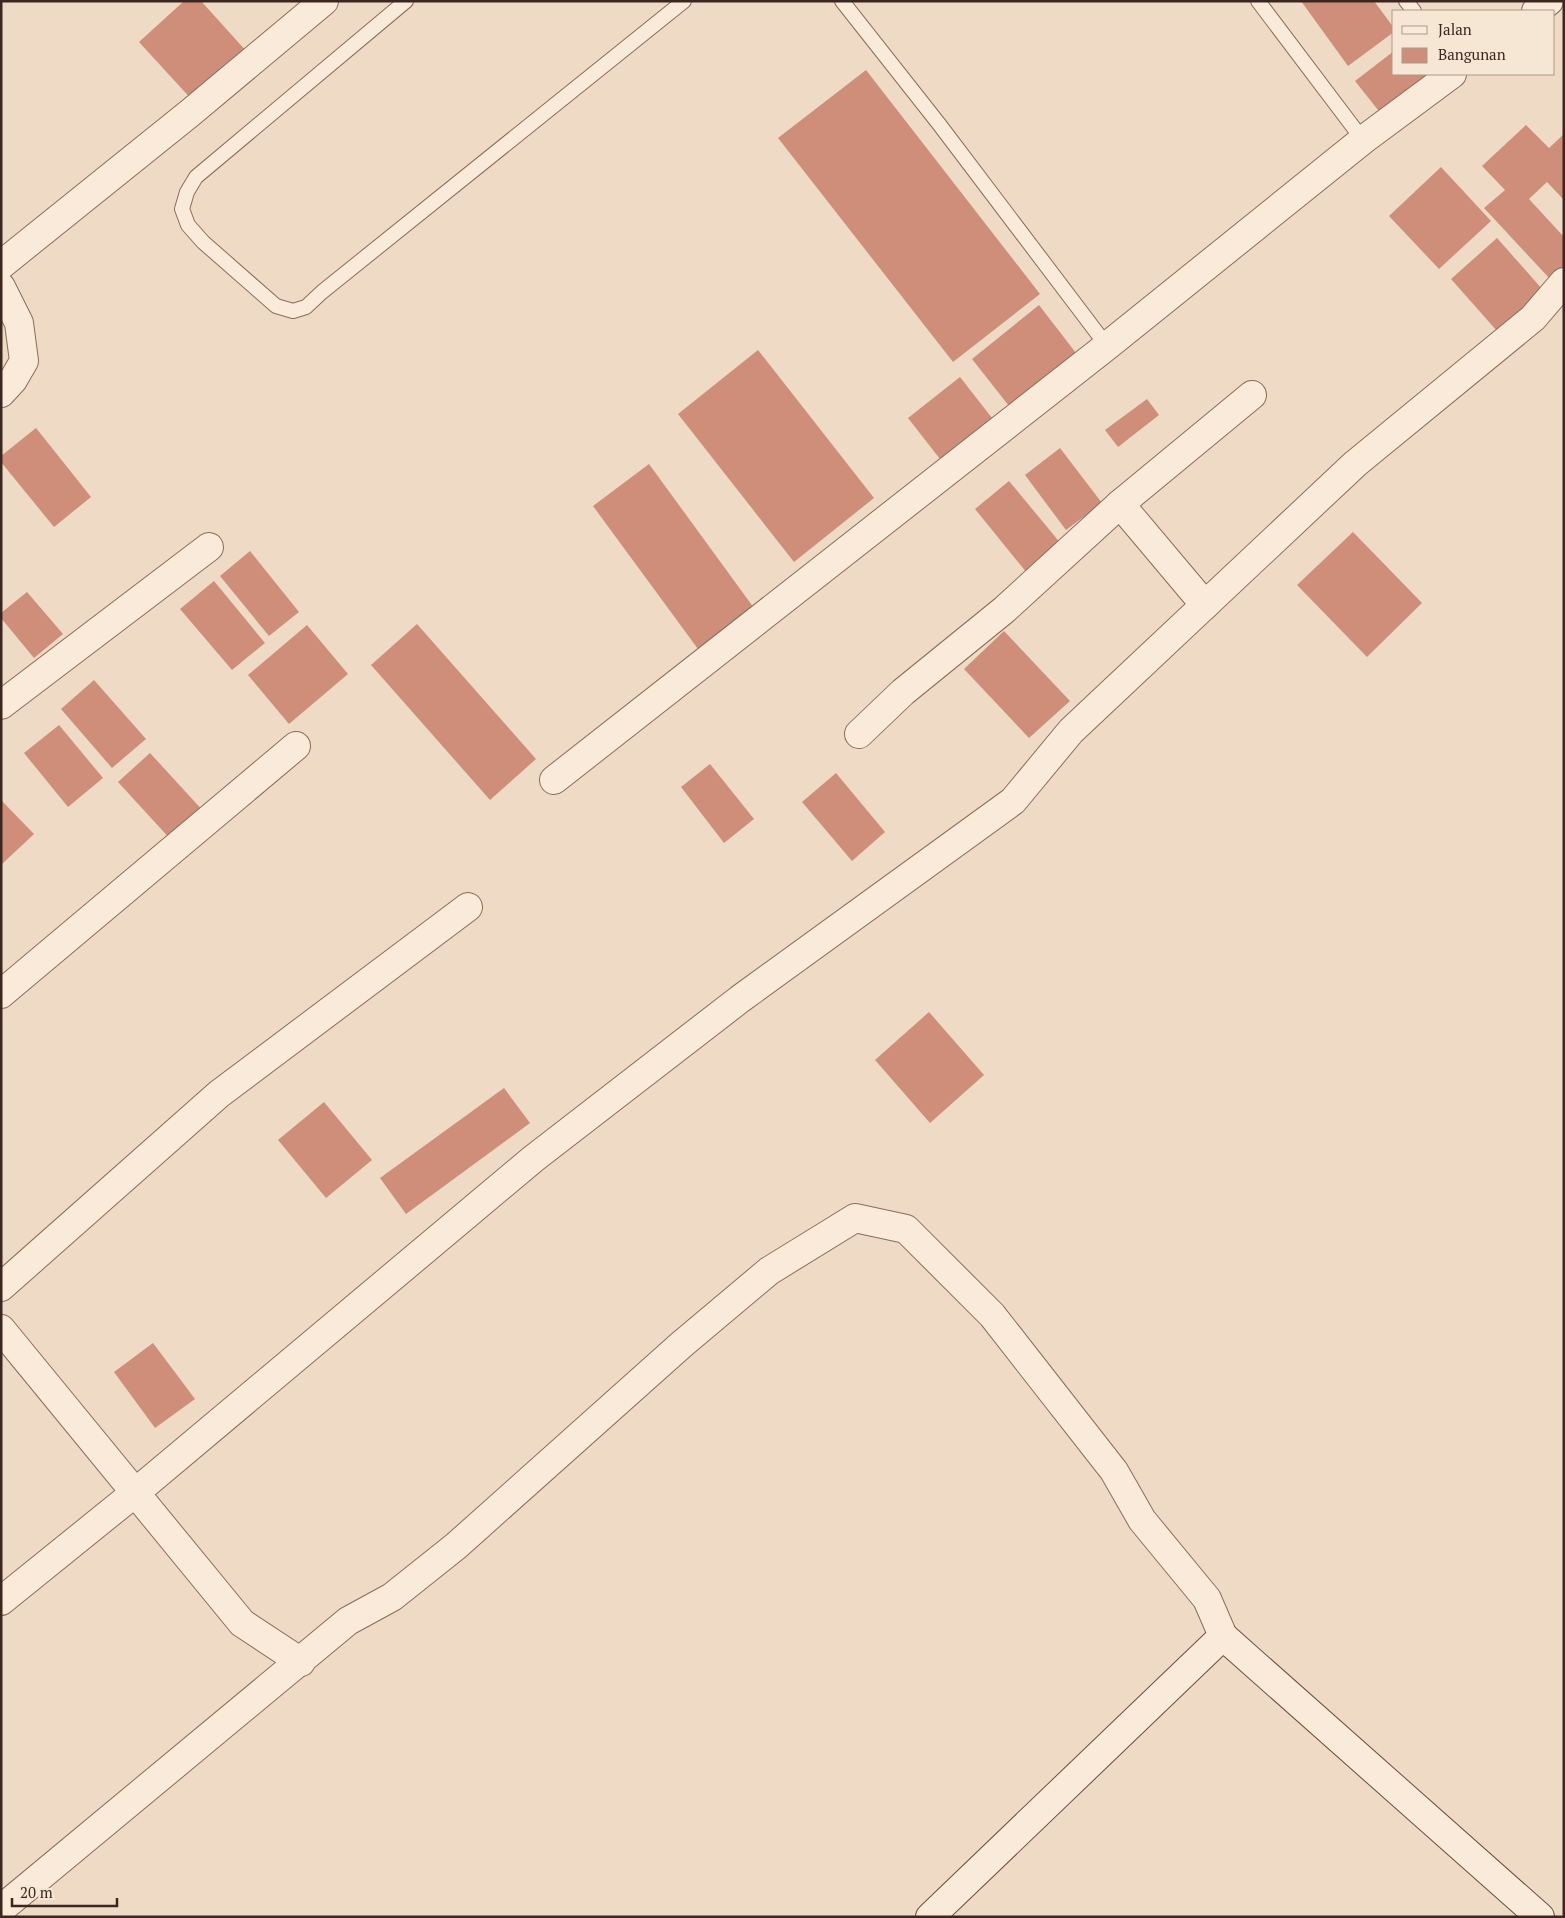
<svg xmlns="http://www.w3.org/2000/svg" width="1565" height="1918" viewBox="0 0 1565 1918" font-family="'PT Serif',serif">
	<rect width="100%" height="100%" fill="#efdbc5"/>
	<g fill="#ce8e7a">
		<polygon points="184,1 201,1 248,53 194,102 139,42"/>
		<polygon points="1301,1 1374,1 1394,28 1394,32 1348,66"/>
		<polygon points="1394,51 1394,74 1433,74 1382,115 1355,81"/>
		<polygon points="866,70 1040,294 953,362 778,138"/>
		<polygon points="1526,125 1549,148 1564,134 1564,200 1547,182 1529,199 1564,237 1564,266 1550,279 1484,208 1505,190 1482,166"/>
		<polygon points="1441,167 1491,221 1439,269 1389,216"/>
		<polygon points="1497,238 1543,290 1497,331 1451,279"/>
		<polygon points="1039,305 1076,353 1009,406 972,359"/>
		<polygon points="758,350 874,498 794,562 678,414"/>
		<polygon points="960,377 992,418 940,459 908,418"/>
		<polygon points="1147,399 1159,415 1118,447 1105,430"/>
		<polygon points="36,428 91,497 54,527 1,462 1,456"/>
		<polygon points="1060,448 1102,503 1066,530 1025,475"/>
		<polygon points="649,464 754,608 698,649 593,506"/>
		<polygon points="1009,481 1062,545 1027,573 975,509"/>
		<polygon points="1353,532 1422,603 1367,657 1297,585"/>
		<polygon points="250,551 299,612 269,636 220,576"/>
		<polygon points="214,581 265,643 232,670 180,609"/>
		<polygon points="27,592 63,634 34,658 1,618 1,613"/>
		<polygon points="417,624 536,759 490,800 371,665"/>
		<polygon points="307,625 348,674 289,724 248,675"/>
		<polygon points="1004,631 1070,701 1029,738 964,669"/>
		<polygon points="94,680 146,739 112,768 61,709"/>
		<polygon points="59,725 103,778 68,807 24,753"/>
		<polygon points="150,753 205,813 173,842 118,782"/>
		<polygon points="710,764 754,819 724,843 681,787"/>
		<polygon points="836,773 885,832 852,861 802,802"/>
		<polygon points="1,800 34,834 1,865"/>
		<polygon points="929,1012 984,1075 930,1123 875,1060"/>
		<polygon points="504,1088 530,1123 406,1214 380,1178"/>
		<polygon points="324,1102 372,1160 326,1198 278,1140"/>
		<polygon points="153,1343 195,1399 155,1428 114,1372"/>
	</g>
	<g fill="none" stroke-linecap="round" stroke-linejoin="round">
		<g stroke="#8b6c5a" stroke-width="16">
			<g id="lane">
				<polyline points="406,1 196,177 187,192 182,209 188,225 203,242 276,306 293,311 306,307 322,292 684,1"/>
				<polyline points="842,1 939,124 1107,346"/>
				<polyline points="1258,1 1363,140"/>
				<polyline points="1406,1 1414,11"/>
			</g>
		</g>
		<g stroke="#8b6c5a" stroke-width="30">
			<g id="street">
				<polyline points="1536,11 1549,1"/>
				<polyline points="1,265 190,113 324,1"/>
				<polyline points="1,287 19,323 24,361 13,380 1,393"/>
				<polyline points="1205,605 1120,504 1252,395"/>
				<polyline points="1,705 209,547"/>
				<polyline points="859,734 903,692 1004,610 1120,504"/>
				<polyline points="554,780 1107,346 1363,140 1452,74"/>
				<polyline points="1,994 296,746"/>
				<polyline points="1,1287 219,1094 468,907"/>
				<polyline points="1,1329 242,1623 301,1662"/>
				<polyline points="1,1601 136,1492 533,1159 740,999 1013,801 1071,731 1355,464 1533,318 1564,282"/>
				<polyline points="1,1909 348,1621 392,1597 456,1546 681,1345 769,1271 855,1218 906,1229 992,1315 1114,1471 1142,1520 1207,1599 1223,1636"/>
			</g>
		</g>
		<g stroke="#6d4d3e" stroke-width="30">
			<polyline id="secondary" points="930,1917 1223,1636 1540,1917"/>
		</g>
		<use href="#lane" stroke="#faead9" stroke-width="14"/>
		<use href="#street" stroke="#faead9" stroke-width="28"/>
		<use href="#secondary" stroke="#faead9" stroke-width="28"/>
	</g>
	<rect width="1565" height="1918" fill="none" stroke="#3b271f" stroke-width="5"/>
	<rect x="1392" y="10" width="162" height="65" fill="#f6e7d5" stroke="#ab9a8c"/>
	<rect x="1402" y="26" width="25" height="8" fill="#faead9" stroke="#ab9a8c"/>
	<text x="1438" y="35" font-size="15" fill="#3b271f">Jalan</text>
	<rect x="1402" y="48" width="25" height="15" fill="#ce8e7a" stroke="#ab9a8c"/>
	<text x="1438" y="60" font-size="15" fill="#3b271f">Bangunan</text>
	<path d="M12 1898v8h105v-8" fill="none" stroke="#3b271f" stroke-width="2.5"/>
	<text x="20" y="1898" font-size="15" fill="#3b271f" stroke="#f6e7d5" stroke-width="4" paint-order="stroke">20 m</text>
</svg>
